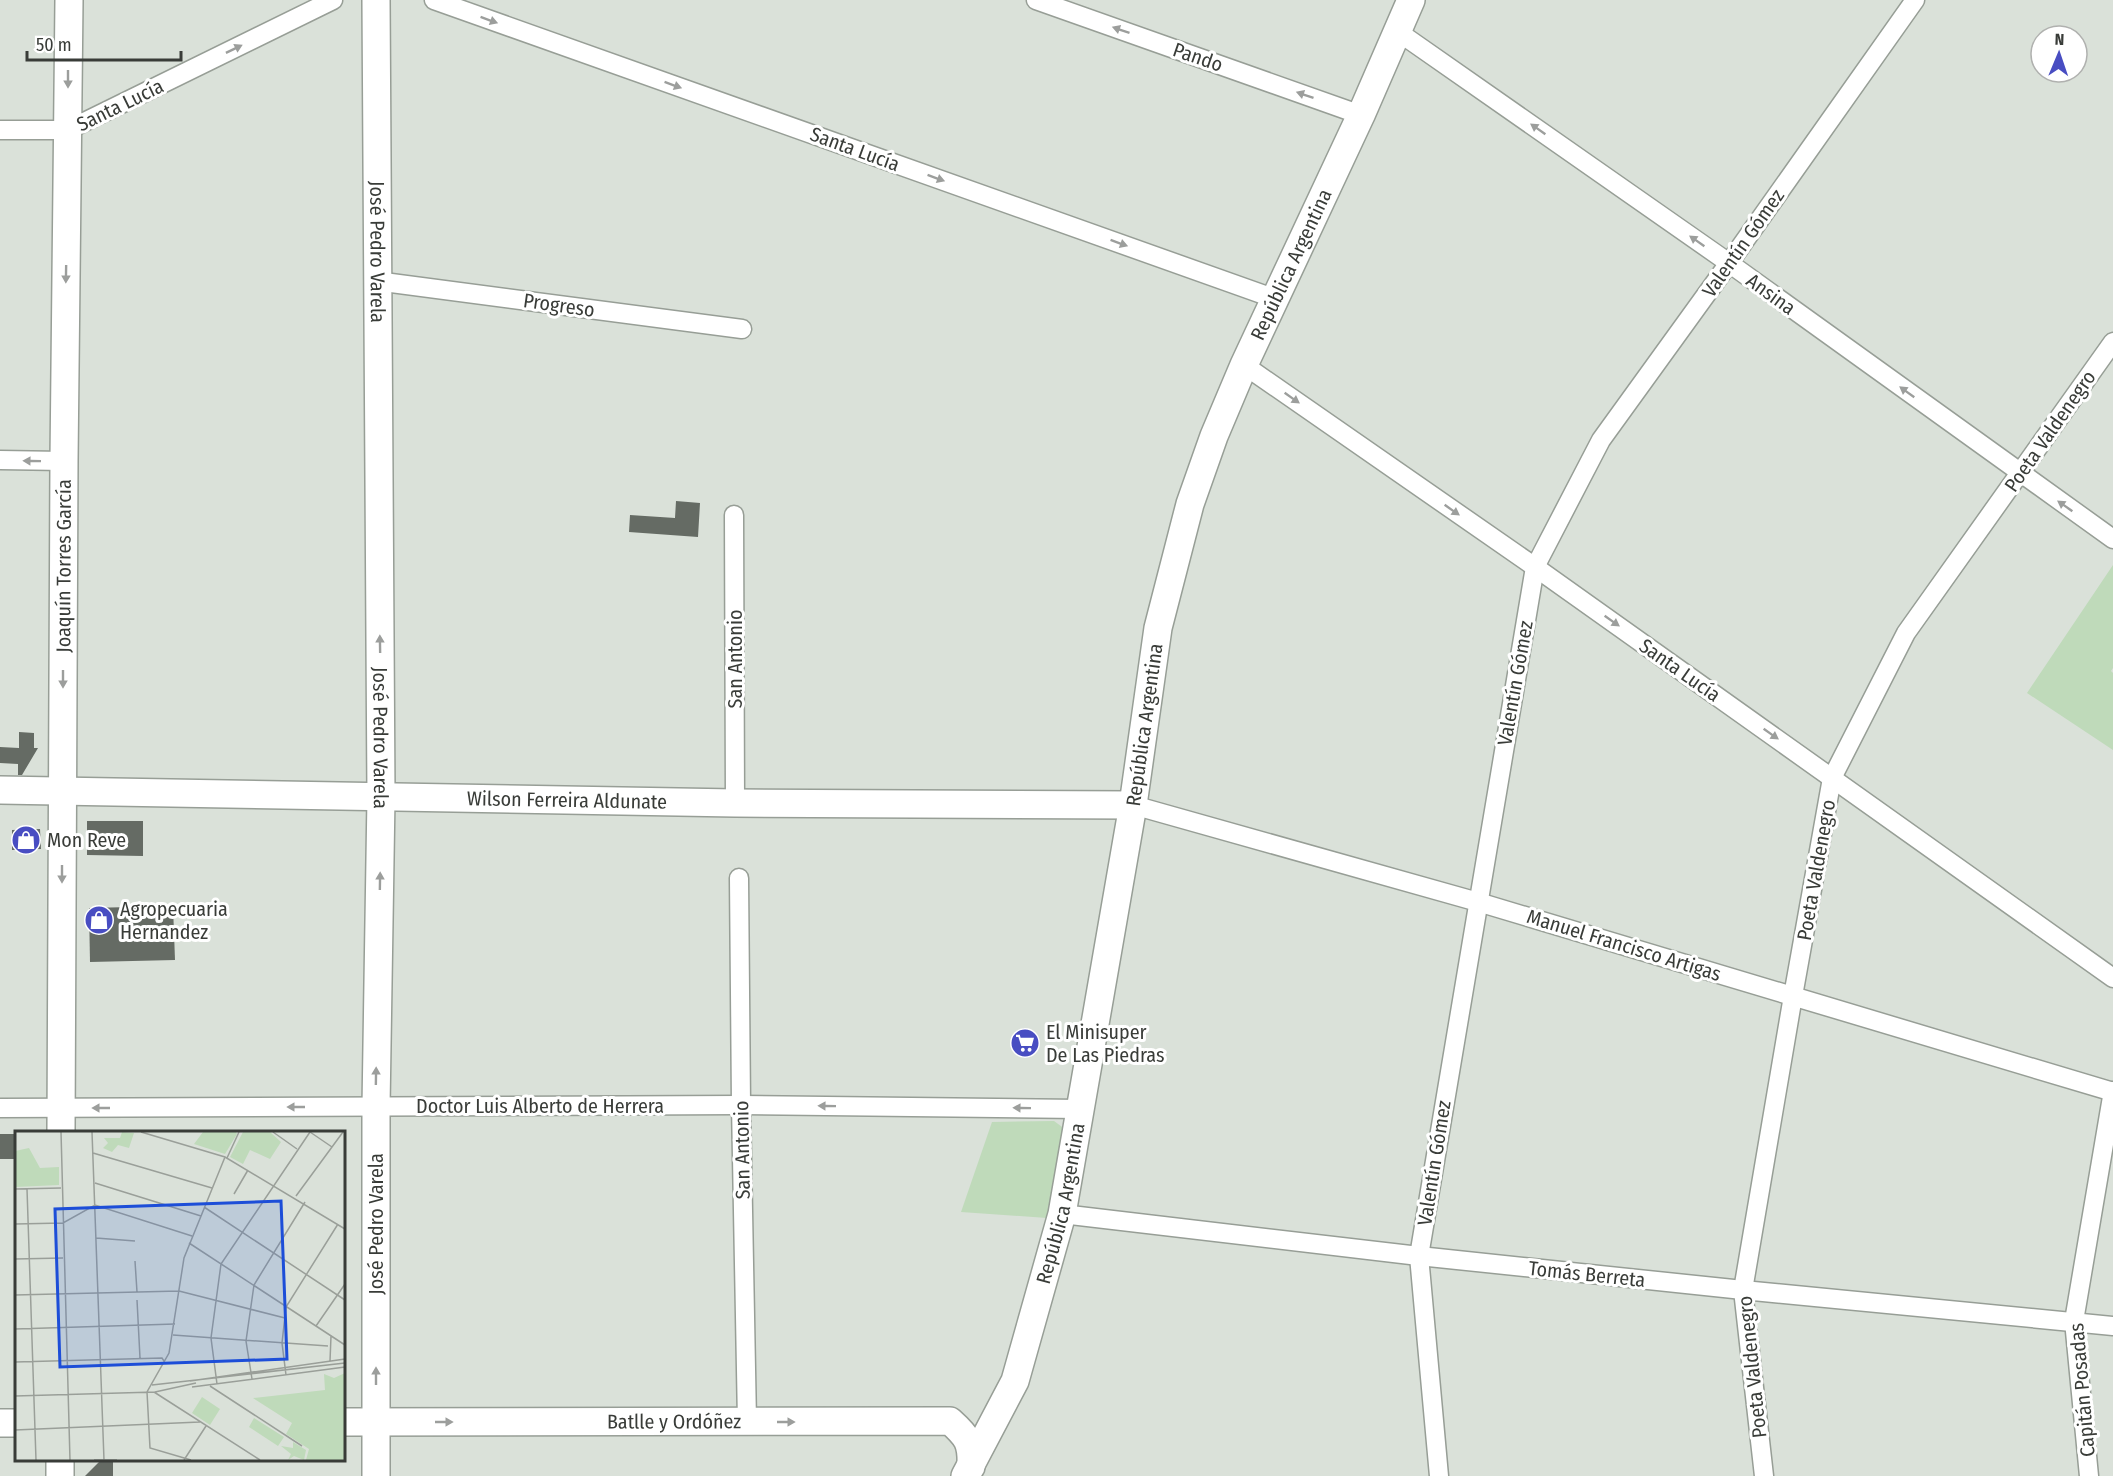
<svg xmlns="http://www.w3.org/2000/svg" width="2113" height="1476" viewBox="0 0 2113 1476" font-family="'Fira Sans Condensed',sans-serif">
	<rect width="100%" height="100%" fill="#dae1d9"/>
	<g fill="#bfdaba">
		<polygon points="2113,565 2113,668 2111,671 2113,673 2113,750 2027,693"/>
		<polygon points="1054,1121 1065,1129 1066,1140 1047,1218 961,1212 992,1122"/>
	</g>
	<g fill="#656b64">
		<polygon points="676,501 700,503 698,537 629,532 630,515 675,518"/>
		<polygon points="19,732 34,733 34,748 38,748 22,775 18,775 18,764 0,763 0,747 19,748"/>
		<polygon points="87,821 143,821 143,856 87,855"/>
		<polygon points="40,829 41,849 12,850 12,830"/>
		<polygon points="173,906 175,960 90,962 89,908"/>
		<rect x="0" y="1134" width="16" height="25"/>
		<polygon points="101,1460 113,1461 113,1476 85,1476"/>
	</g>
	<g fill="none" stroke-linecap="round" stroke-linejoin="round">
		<g stroke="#979e96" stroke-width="21">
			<g id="street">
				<polyline points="434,0 1276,299"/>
				<polyline points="1036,0 1361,115"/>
				<polyline points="1397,31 1729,263 2113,539"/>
				<polyline points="0,130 68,130 333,0"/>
				<polyline points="376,281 742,329"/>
				<polyline points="1244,365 1535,567 2113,978"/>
				<polyline points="0,460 64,461"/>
				<polyline points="734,515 735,803"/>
				<polyline points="1133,805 1478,902 2113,1092"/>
				<polyline points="739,878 741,1105 747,1422"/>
				<polyline points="0,1108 741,1105 1080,1109"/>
				<polyline points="1062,1214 1419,1256 1743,1290 2113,1326"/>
				<polyline points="1439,1476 1419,1256 1535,567 1601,440 1729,263 1915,0"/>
				<polyline points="1764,1476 1743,1290 1793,996 1832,778 1906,633 2113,342"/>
				<polyline points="2089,1476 2074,1321 2113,1091"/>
			</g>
		</g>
		<g stroke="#979e96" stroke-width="30">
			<g id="secondary">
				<path id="s1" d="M376 0 381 797 376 1107V1476"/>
				<path id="s2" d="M0 790 735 803 1133 805"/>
				<path id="s3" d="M61 1132 64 461 69 0"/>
				<path id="s4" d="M344 1422 950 1421C968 1437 972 1443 971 1467"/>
				<polyline points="0,1423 16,1423"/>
				<polyline points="60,1460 60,1476"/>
				<path id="s5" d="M965 1476 1015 1381 1062 1214 1133 805 1158 628 1190 504 1214 436 1244 365 1361 115 1411 0"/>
			</g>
		</g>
		<use href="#street" stroke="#fff" stroke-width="18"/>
		<use href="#secondary" stroke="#fff" stroke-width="27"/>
	</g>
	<defs><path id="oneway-solid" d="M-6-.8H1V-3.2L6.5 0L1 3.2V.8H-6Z" transform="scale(1.5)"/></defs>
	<g fill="#9c9e9c">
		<use href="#oneway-solid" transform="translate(489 20) rotate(20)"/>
		<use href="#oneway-solid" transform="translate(1121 30) rotate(-161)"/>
		<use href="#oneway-solid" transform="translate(234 49) rotate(-26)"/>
		<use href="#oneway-solid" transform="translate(68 79) rotate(90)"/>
		<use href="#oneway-solid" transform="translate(673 85) rotate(20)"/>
		<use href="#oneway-solid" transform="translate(1305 95) rotate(-161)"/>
		<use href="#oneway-solid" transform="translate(1538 129) rotate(-145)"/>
		<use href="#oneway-solid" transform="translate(936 178) rotate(20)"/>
		<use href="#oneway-solid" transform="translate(1697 241) rotate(-145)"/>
		<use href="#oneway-solid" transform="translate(1119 243) rotate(20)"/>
		<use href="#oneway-solid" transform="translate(66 274) rotate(91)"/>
		<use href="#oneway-solid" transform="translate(1907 392) rotate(-144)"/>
		<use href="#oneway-solid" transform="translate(1292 398) rotate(35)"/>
		<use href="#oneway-solid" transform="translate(32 461) rotate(-179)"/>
		<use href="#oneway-solid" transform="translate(2065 506) rotate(-145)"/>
		<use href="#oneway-solid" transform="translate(1452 510) rotate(35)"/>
		<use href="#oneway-solid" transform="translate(1612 621) rotate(35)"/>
		<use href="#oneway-solid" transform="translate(380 644) rotate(-91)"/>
		<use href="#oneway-solid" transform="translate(63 679) rotate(90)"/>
		<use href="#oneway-solid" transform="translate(1771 734) rotate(35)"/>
		<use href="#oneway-solid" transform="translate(62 874) rotate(90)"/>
		<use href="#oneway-solid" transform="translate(380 881) rotate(-89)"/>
		<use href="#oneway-solid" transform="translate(376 1076) rotate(-89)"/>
		<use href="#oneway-solid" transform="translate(827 1106) rotate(-179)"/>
		<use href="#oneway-solid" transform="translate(296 1107) rotate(180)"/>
		<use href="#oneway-solid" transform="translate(101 1108) rotate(180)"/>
		<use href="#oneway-solid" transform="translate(1022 1108) rotate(-179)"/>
		<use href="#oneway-solid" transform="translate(376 1376) rotate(-90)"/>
		<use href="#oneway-solid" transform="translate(444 1422)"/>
		<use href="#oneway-solid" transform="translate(786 1422)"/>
	</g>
	<defs>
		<g id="shop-disc" transform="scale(1.5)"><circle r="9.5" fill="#484dc2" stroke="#fff"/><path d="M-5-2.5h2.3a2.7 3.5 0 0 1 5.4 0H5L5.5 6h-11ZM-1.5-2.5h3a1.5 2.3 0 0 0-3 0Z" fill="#fff"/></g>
		<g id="supermarket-disc" transform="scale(1.5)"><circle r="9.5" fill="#484dc2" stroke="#fff"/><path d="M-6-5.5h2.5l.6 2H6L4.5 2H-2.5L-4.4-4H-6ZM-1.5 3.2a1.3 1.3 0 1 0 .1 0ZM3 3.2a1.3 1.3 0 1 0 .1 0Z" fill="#fff"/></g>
	</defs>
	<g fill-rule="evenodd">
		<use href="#shop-disc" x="26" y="840"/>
		<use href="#shop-disc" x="99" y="920"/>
		<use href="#supermarket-disc" x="1025" y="1043"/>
	</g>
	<g text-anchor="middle" stroke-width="6" stroke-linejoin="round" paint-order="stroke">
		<g font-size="20" fill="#393c38" stroke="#fff">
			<text transform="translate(1198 57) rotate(19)" y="7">Pando</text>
			<text transform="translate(120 105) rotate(-26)" y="7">Santa Lucía</text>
			<text transform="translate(855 149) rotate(20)" y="7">Santa Lucía</text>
			<text transform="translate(1743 243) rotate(-55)" y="7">Valentín Gómez</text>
			<text dy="7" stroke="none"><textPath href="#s1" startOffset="252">José Pedro Varela</textPath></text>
			<text dy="7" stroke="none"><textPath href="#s5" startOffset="1263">República Argentina</textPath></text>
			<text transform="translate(1771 294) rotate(36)" y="7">Ansina</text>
			<text transform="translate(559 305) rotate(8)" y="7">Progreso</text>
			<text transform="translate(2050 431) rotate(-55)" y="7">Poeta Valdenegro</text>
			<text dy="7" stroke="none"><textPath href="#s3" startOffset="566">Joaquín Torres García</textPath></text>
			<text transform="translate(735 659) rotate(-90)" y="7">San Antonio</text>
			<text transform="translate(1680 670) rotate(35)" y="7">Santa Lucía</text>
			<text transform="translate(1515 683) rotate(-80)" y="7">Valentín Gómez</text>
			<text dy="7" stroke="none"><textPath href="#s5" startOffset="777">República Argentina</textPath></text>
			<text dy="7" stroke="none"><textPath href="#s1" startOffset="738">José Pedro Varela</textPath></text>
			<text dy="7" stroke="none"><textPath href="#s2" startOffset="567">Wilson Ferreira Aldunate</textPath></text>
			<text transform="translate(1816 870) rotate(-80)" y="7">Poeta Valdenegro</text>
			<text transform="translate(1624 945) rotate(17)" y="7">Manuel Francisco Artigas</text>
			<text x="540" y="1113">Doctor Luis Alberto de Herrera</text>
			<text transform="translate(742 1150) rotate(-91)" y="7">San Antonio</text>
			<text transform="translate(1434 1163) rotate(-81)" y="7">Valentín Gómez</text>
			<text dy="7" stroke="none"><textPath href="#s5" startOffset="291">República Argentina</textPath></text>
			<text transform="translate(376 1224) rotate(-90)" y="7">José Pedro Varela</text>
			<text transform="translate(1587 1274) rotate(6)" y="7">Tomás Berreta</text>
			<text transform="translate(1752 1367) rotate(-96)" y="7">Poeta Valdenegro</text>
			<text transform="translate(2082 1390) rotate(-95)" y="7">Capitán Posadas</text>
			<text dy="7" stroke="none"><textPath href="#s4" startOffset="330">Batlle y Ordóñez</textPath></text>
		</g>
		<g font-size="20" fill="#393c38" stroke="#fff" text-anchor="start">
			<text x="47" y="847">Mon Reve</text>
			<text x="120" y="916">Agropecuaria<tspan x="120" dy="23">Hernandez</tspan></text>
			<text x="1046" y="1039">El Minisuper<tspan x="1046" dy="23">De Las Piedras</tspan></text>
		</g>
	</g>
	<g transform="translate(15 1131)">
		<rect width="330" height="330" fill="#dae1d9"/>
		<path d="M107 1 119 2 114 17 103 14 97 21 88 17 93 12 89 7H105ZM188 1H221L222 3 210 23 179 13ZM228 1H255L266 11 255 28 235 19 228 33 215 26ZM14 17 25 37 44 36V54L0 56V20ZM330 242V329H291L294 318 271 303 277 292 238 267 310 259 309 243 319 247ZM187 266 205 278 195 294 177 282ZM239 287 269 306 263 315 234 296ZM278 311 291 319 289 329 279 325 273 329 276 323 266 315 278 317Z" fill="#bfdaba"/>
		<path fill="none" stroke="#9a9f99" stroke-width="1.5" d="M46 1 55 329M77 1 89 329M126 1 210 26 330 98M258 1 282 18M295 1 317 16M78 22 197 57M212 27 224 1M80 52 186 85M0 58 46 57M12 58 21 329M219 63 233 39M281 65 328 1M189 76 330 169M0 93 48 92 80 74 177 105M81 107 120 110M174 112 330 214M0 128 48 127M120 130 122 161M0 164 164 160 270 187M122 169 125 227M301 195 330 153M0 198 160 193M158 204 313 215M315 230 316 205M0 231 147 227 149 230M271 244 267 212 271 176 323 93M237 248 231 210 239 154 290 71M175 250 330 228M202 253 196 207 206 133 295 1M137 254 330 232M195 255 287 315M177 256 330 236M139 261 245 329M0 265 140 261 181 252M0 299 185 291M79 329H102M169 329 191 295M176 329 135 317 132 261 154 222 169 127 210 26"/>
		<path fill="#1d4ed8" fill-opacity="0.15" stroke="#1d4ed8" stroke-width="3" d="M266 70 272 228 45 236 40 78Z"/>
		<rect width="330" height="330" fill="none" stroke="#393c38" stroke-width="3"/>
	</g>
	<g transform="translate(2059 54) rotate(2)"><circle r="28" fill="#ffffff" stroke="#b0b1af" stroke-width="1.5"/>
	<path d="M0-4.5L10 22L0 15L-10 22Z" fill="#484dc2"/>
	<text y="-9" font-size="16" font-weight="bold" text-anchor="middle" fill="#393c38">N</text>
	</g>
	<path d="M27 51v9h154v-9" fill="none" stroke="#393c38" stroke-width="3"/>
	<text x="36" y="51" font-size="18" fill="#393c38" stroke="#ffffff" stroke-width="4.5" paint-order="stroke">50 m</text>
</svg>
